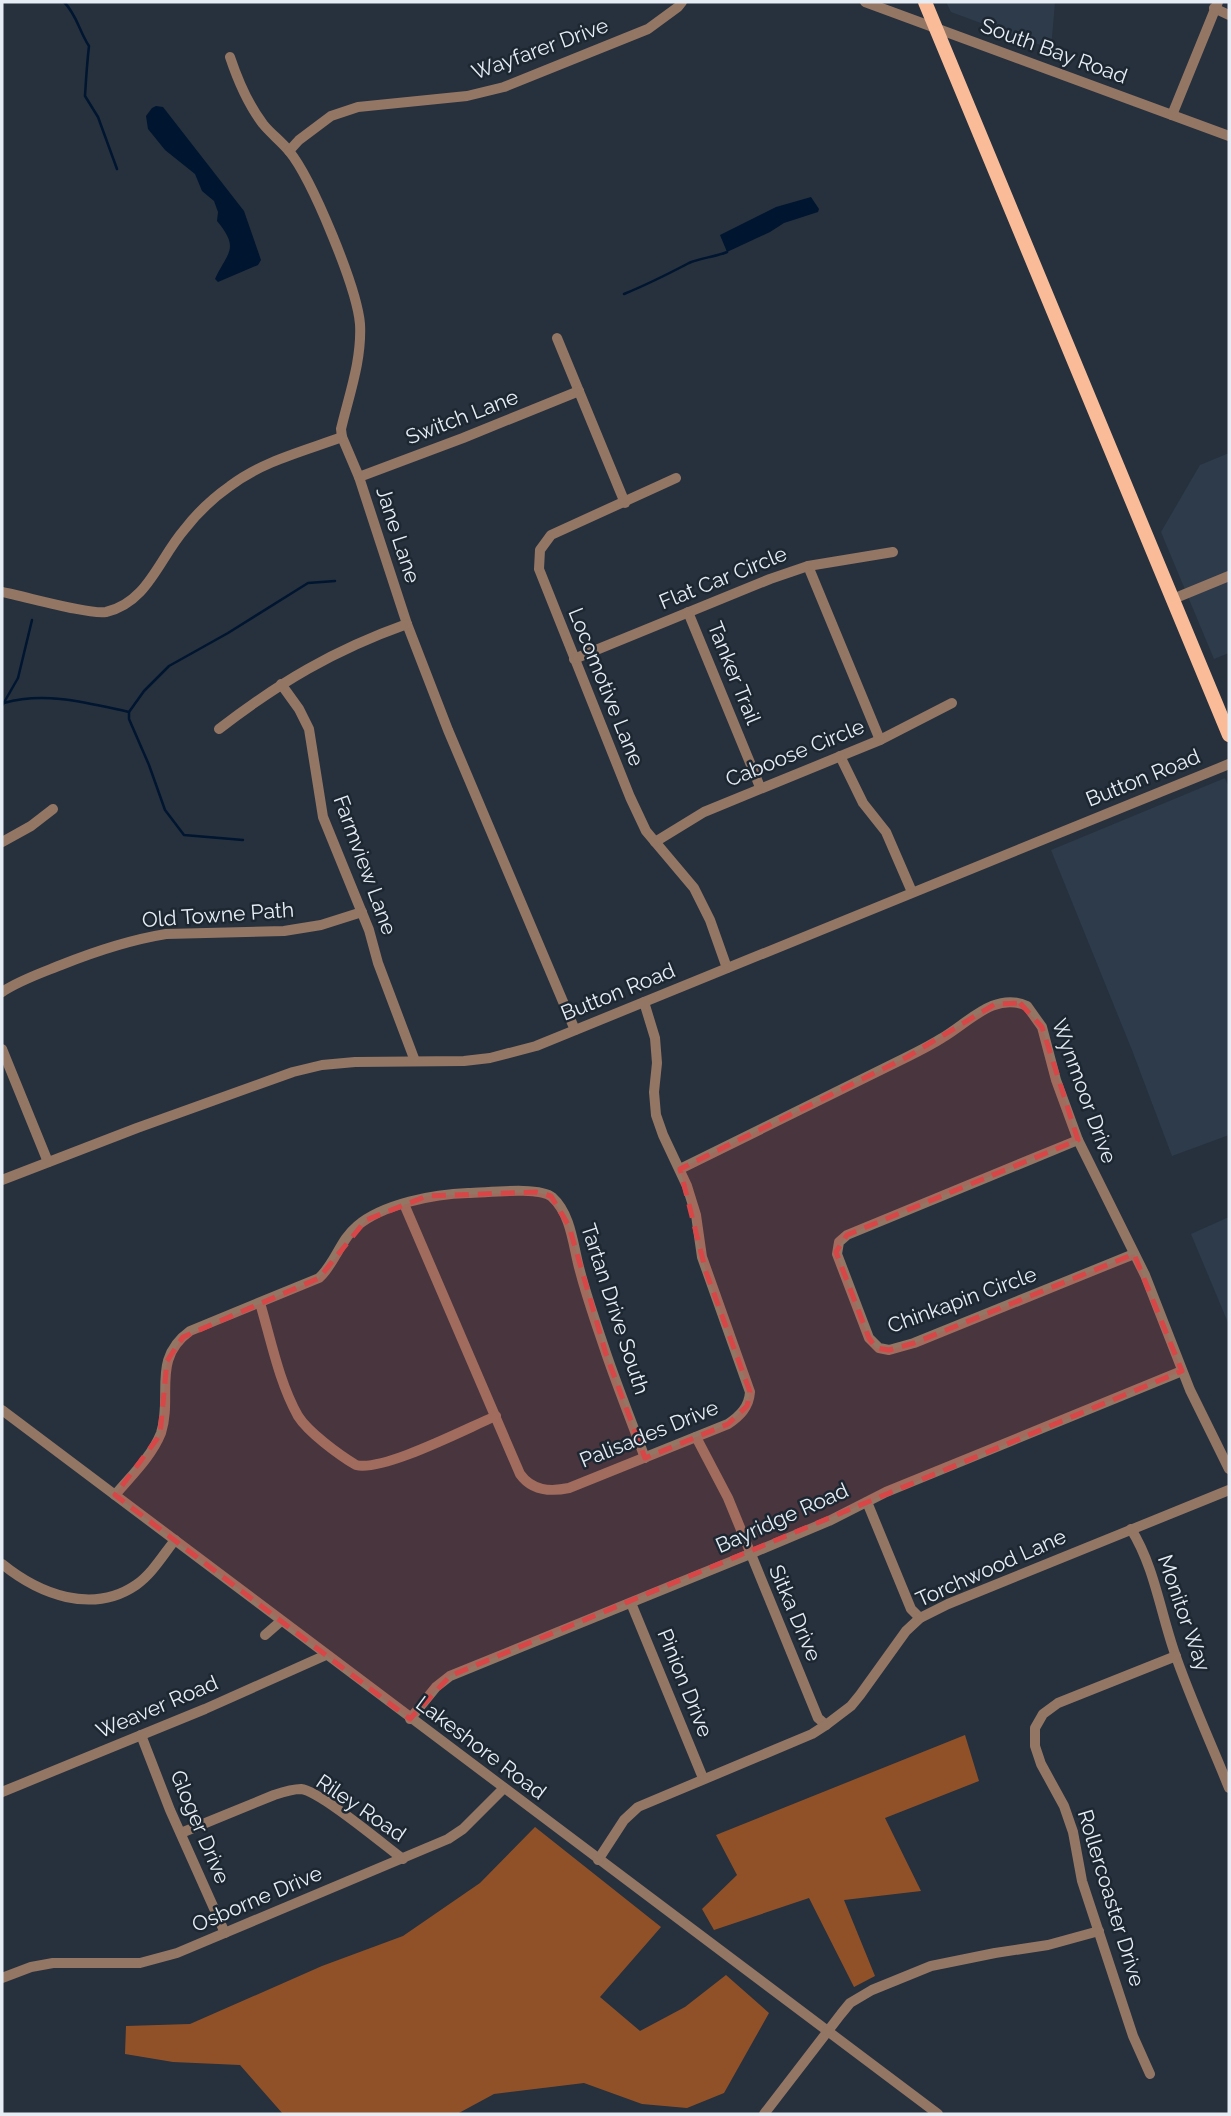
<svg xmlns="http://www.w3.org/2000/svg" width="1231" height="2116" viewBox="0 0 1231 2116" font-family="Raleway,sans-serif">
	<rect width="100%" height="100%" fill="#26313d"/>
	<g fill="#2d3b4b">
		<polygon points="946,2 1055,2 1051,49 951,12"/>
		<polygon points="1229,453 1229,653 1214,659 1161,532 1200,465"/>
		<polygon points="1225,778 1229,788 1229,1135 1172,1156 1132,1050 1051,850"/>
		<polygon points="1229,1217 1229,1325 1191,1234"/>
	</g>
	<g fill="#915128">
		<polygon points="965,1735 979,1781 885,1818 921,1891 844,1900 875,1976 854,1987 809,1898 714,1930 702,1909 737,1875 716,1835"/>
		<polygon points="535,1827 661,1927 600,1997 640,2031 685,2007 726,1975 769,2013 724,2093 687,2108 642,2104 584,2083 494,2094 457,2114 283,2114 240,2065 173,2062 125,2054 126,2026 190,2024 322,1966 403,1936 480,1883"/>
	</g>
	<g fill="#00152f">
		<path d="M156 106 163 107 244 211 261 260 258 265 218 282 215 279C228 251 240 249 217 221L218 212 214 201 202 191 195 174 165 150 148 129 146 116 152 108Z"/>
		<polygon points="811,197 819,209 818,212 784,223 770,232 727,252 720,235 776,207"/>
	</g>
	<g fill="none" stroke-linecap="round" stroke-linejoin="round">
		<g stroke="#00152f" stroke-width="2.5">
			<path d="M64 2C77 15 79 31 89 46 87 63 86 79 85 96L98 117 117 169"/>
			<path d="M624 294C646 285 668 274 689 263 700 258 715 257 727 252"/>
			<path d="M4 703C45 691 88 703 129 712"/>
			<polyline points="2,706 18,678 32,620"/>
			<polyline points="243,840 184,835 165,810 149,765 129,719 129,712 144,691 169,666 228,633 308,583 335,581"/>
		</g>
		<g stroke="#947665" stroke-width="10">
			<polyline points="865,2 1229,136"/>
			<polyline points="1214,8 1229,15"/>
			<path d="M230 57C238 81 247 103 263 124 271 134 281 141 289 151 312 179 357 288 360 324 362 360 349 395 341 429L342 437 359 477 407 624 448 730 575 1030"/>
			<polyline points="1172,115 1218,2"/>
			<polyline points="289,151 299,140 331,116 358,107 467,96 504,87 648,29 678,7 682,2"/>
			<polyline points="557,338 625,503"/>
			<polyline points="359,477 463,438 579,391"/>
			<polyline points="676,478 551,535 540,550 539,569 630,797 646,831 694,888 710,920 727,968"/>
			<polyline points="808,566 880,740"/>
			<path d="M2 592C24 596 89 615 106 612 147 603 159 559 184 530 197 513 213 498 230 486 263 461 304 451 342 437"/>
			<polyline points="1173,599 1229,576"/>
			<polyline points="688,612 760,787"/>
			<polyline points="574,659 770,579 808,566 893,552"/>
			<polyline points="281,684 299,709 309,729 323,817 369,930 378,963 415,1061"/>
			<path d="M219 729C280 682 334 650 407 624"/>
			<polyline points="840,756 863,803 886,832 912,892"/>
			<polyline points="2,842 31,826 53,809"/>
			<polyline points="655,842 704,812 880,740 952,703"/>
			<path d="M2 992C20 980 41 973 61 965 96 951 129 940 166 934L284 931 321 925 362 912"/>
			<polyline points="2,1049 48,1162"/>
			<polyline points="1078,1140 847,1235 839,1242 837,1254 869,1338 879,1348 889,1350 914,1343 1134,1254"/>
			<path d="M680 1169 907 1057C919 1051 931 1045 942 1038 968 1023 995 991 1027 1006L1042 1027 1056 1080 1078 1140 1145 1275 1190 1390 1229 1469"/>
			<polyline points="2,1180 137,1128 293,1072 322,1065 355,1062 464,1061 490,1058 536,1046 1229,764"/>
			<path d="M404 1204 520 1474C532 1491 550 1492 569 1488L728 1424C740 1416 749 1407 750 1392L702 1257 696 1215 687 1186 663 1135 656 1115 654 1092 657 1063 655 1038 644 1002"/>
			<path d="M260 1303C271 1340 279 1382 298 1416 308 1432 339 1455 356 1465 383 1472 467 1428 496 1416"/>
			<polyline points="2,1410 938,2114"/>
			<polyline points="696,1437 728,1498 818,1718 826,1725"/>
			<path d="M115 1495C131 1476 152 1456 161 1433 173 1395 151 1359 190 1331L319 1278C335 1264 340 1240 357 1226 383 1204 434 1194 468 1193 485 1193 539 1186 552 1197 572 1215 573 1247 580 1271 587 1298 597 1326 606 1353 618 1388 632 1423 645 1458"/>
			<polyline points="867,1502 911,1609 920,1618"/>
			<path d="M1131 1529C1154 1566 1160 1610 1174 1651 1190 1698 1211 1743 1229 1788"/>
			<path d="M2 1564C39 1594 92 1615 136 1585 152 1574 163 1555 175 1540"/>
			<polyline points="631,1603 703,1778"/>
			<polyline points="265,1635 281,1621"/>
			<polyline points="410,1719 436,1687 450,1676 750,1554 829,1521 886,1492 1182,1371"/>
			<polyline points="141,1735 170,1810 225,1933"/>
			<polyline points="2,1792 205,1709 326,1655"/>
			<path d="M181 1833 274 1795C283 1792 292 1789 301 1789 320 1791 384 1845 403 1859"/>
			<polyline points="598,1860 624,1820 638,1807 812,1734 826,1725 851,1706 860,1695 906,1631 920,1618 948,1604 1229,1490"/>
			<polyline points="2,1978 31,1967 53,1963 140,1963 177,1953 448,1839 463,1829 503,1789"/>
			<polyline points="1150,2074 1133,2036 1082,1881 1073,1832 1064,1806 1041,1764 1035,1746 1035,1728 1043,1714 1058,1703 1176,1656"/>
			<polyline points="764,2114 841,2014 850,2003 872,1990 931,1966 995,1953 1048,1945 1099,1931"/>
		</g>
		<polyline stroke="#fabc98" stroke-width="14" points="925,2 1229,735"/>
	</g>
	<path fill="#d84647" fill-opacity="0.2" stroke="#d84647" stroke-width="5" stroke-dasharray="14 9" stroke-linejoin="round" d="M1020 1003 1042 1027 1078 1140 847 1235 836 1252 869 1338 876 1348 889 1350 914 1343 1134 1254 1182 1371 450 1676 410 1719 115 1495 160 1435 167 1361 183 1337 319 1278 366 1220 427 1196 536 1192 551 1196 569 1226 606 1354 645 1458 728 1424 747 1406 750 1392 706 1272 680 1169 907 1057 995 1004Z"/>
	<g text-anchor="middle" stroke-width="5" stroke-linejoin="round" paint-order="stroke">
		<g font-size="21" fill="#e6edf5" stroke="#1d2732">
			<text transform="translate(540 49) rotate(-20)" y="7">Wayfarer Drive</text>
			<text transform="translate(1054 51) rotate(20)" y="7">South Bay Road</text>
			<text transform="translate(462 417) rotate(-21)" y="7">Switch Lane</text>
			<text transform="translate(398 535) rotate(72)" y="7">Jane Lane</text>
			<text transform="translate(723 578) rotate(-22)" y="7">Flat Car Circle</text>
			<text transform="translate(734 673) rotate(68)" y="7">Tanker Trail</text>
			<text transform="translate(606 687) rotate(68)" y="7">Locomotive Lane</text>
			<text transform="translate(795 753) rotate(-22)" y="7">Caboose Circle</text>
			<text transform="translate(1143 778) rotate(-22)" y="7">Button Road</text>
			<text transform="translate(365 865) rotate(70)" y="7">Farmview Lane</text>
			<text transform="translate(218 915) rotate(-4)" y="7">Old Towne Path</text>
			<text transform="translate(618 992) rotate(-22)" y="7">Button Road</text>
			<text transform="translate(1084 1091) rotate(70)" y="7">Wynmoor Drive</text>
			<text transform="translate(962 1300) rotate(-20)" y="7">Chinkapin Circle</text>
			<text transform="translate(615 1309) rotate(72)" y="7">Tartan Drive South</text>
			<text transform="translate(649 1434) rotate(-22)" y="7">Palisades Drive</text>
			<text transform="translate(782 1518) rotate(-24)" y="7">Bayridge Road</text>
			<text transform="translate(991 1568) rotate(-24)" y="7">Torchwood Lane</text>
			<text transform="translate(795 1613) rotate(67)" y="7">Sitka Drive</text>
			<text transform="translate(1184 1613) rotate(71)" y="7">Monitor Way</text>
			<text transform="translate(685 1683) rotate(68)" y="7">Pinion Drive</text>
			<text transform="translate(157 1707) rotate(-23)" y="7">Weaver Road</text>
			<text transform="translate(481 1748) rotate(37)" y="7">Lakeshore Road</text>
			<text transform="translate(361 1808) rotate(34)" y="7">Riley Road</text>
			<text transform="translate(200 1827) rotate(67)" y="7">Gloger Drive</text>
			<text transform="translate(1111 1898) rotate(73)" y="7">Rollercoaster Drive</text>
			<text transform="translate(257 1899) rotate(-23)" y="7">Osborne Drive</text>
		</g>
	</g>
	<rect width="1231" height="2116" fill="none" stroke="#e6edf5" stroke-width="7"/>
</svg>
